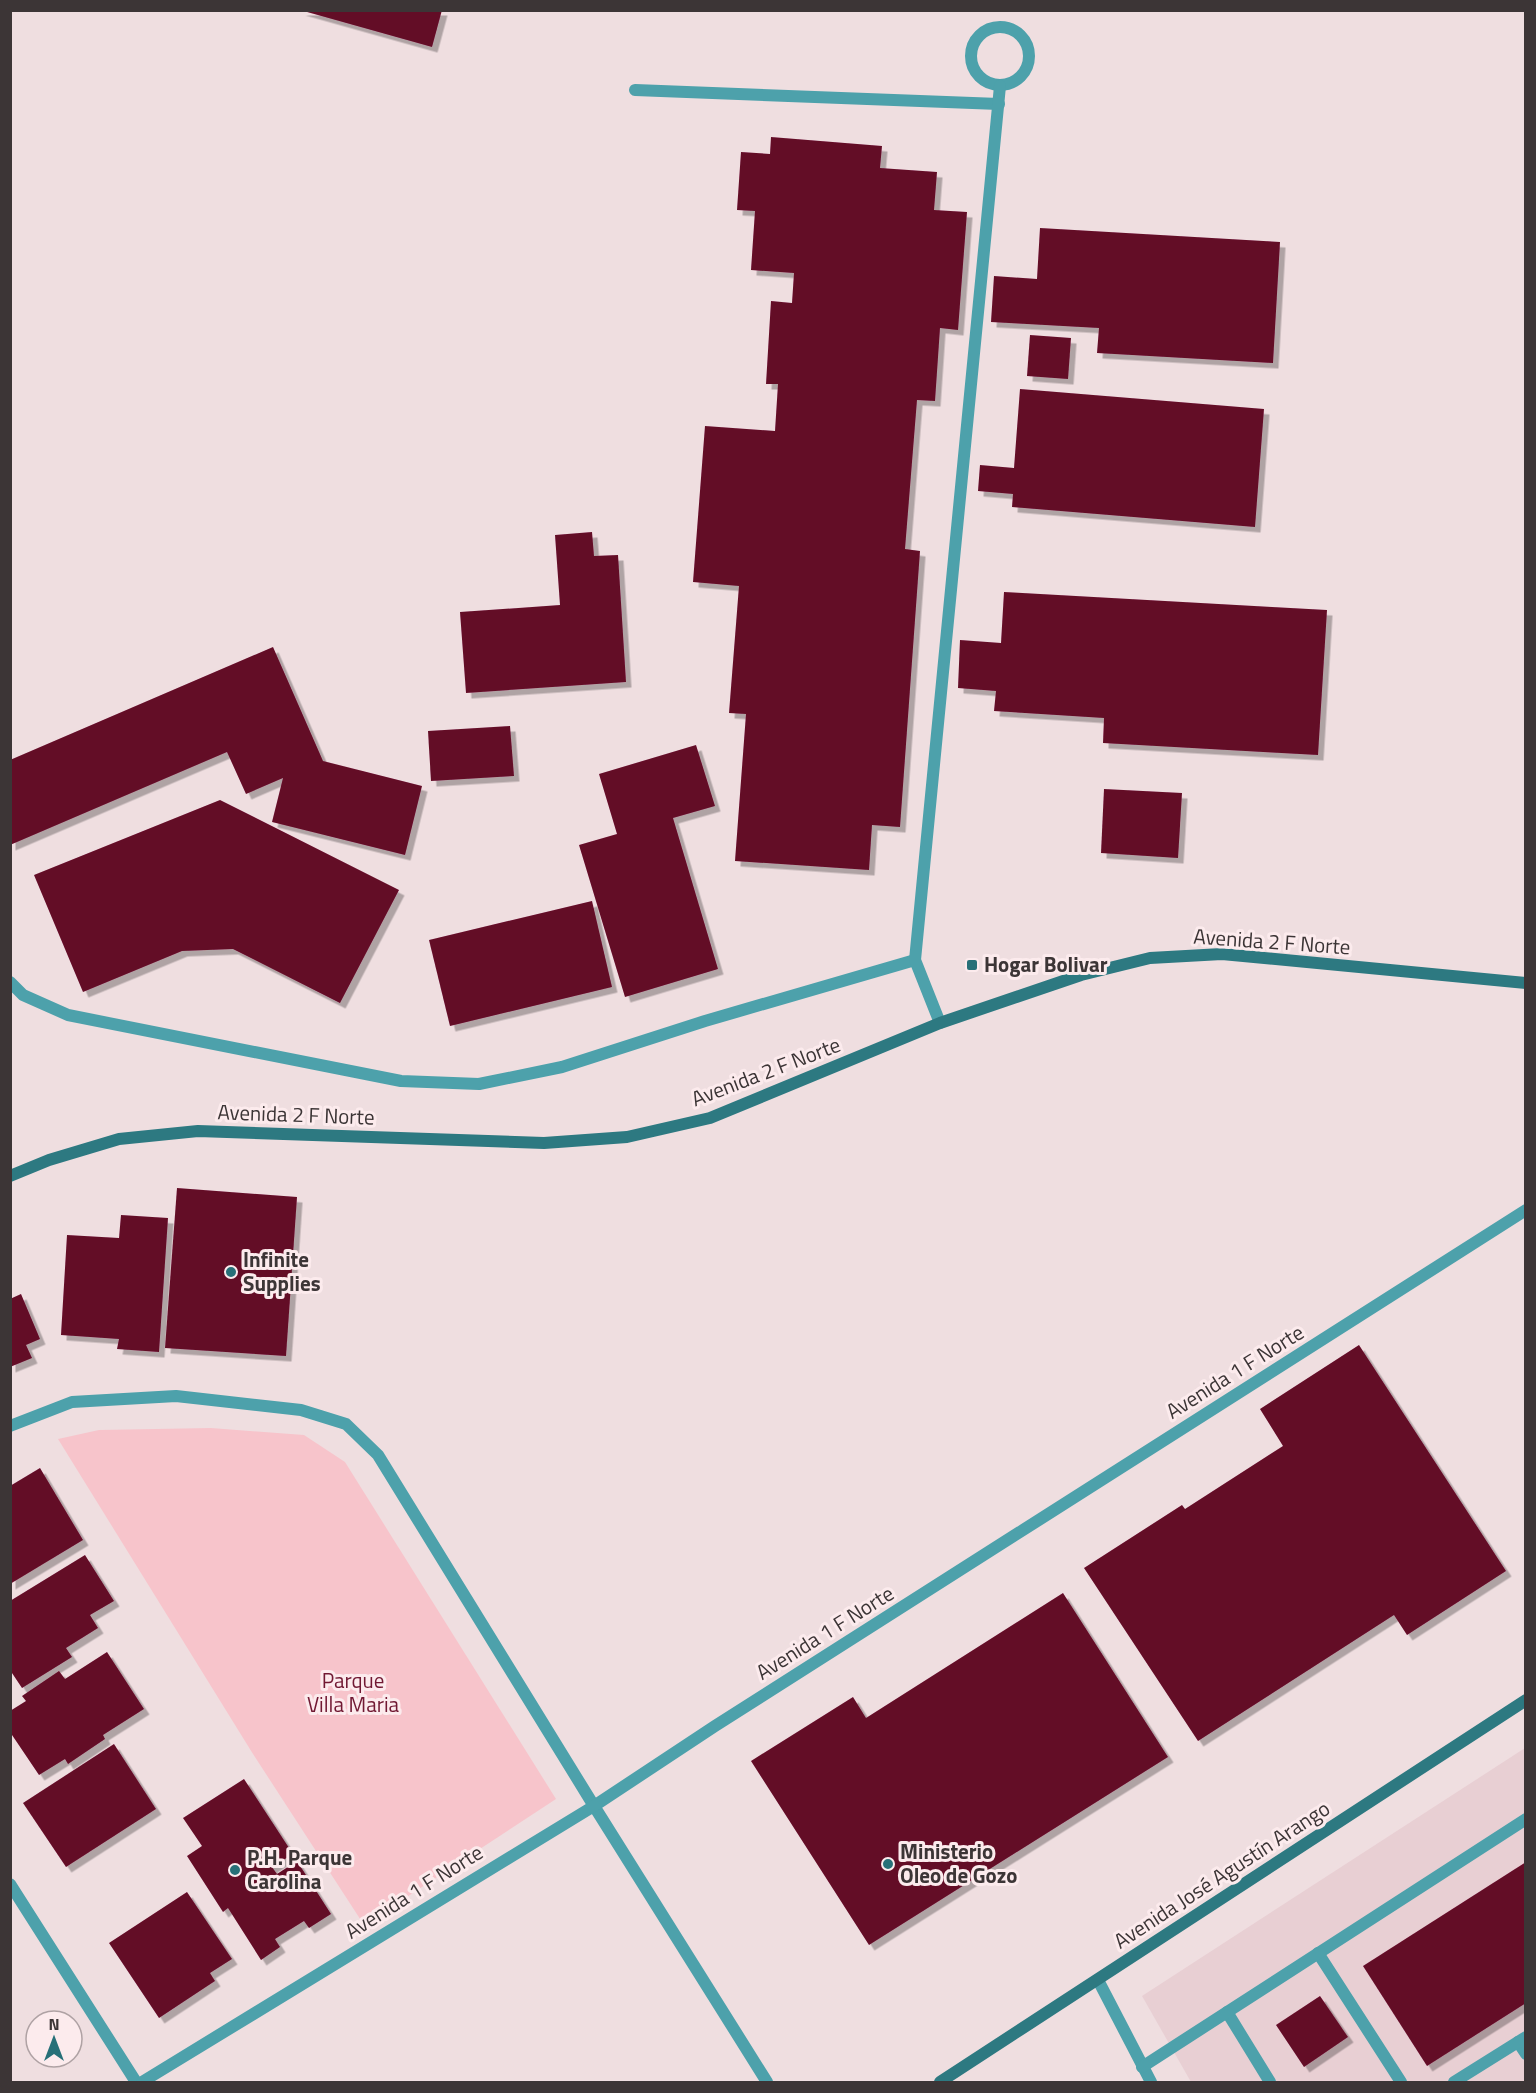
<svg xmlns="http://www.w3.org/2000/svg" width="1536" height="2093" viewBox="0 0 1536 2093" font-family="'Titillium Web',sans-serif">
	<defs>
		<filter id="shadow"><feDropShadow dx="5.5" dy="5.5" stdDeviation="0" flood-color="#0004"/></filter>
	</defs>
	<rect width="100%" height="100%" fill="#efdee0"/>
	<polygon fill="#e8cfd3" points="1525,1748 1525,2082 1191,2082 1142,1996"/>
	<polygon fill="#f7c4cb" points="211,1428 304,1435 345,1462 556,1799 364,1925 253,1754 58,1439 99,1430"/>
	<g fill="#640928" filter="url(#shadow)">
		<polygon points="300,10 442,10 432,47"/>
		<polygon points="771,137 882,146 880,168 937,172 934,210 967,212 958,330 940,328 935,401 917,400 905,549 920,551 900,827 872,825 869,870 735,861 746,714 729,713 739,586 693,582 705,426 775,431 778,384 766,384 771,301 792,303 794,273 751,270 755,211 737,210 741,152 770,154"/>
		<polygon points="1040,228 1280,242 1273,363 1097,353 1099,328 991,322 994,276 1037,279"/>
		<polygon points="1030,335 1071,338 1068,379 1027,376"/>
		<polygon points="1020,389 1264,409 1255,527 1012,507 1013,494 978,491 980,465 1014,468"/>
		<polygon points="592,532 594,556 618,555 626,682 466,693 460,612 560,605 555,535"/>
		<polygon points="1004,592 1327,610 1318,755 1103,743 1104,718 994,711 996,691 958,688 960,640 1001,643"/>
		<polygon points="273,647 323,761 422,786 405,855 272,822 283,778 246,794 227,752 10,845 10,760"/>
		<polygon points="510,726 514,776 431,781 428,731"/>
		<polygon points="696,745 715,806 673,818 718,969 625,997 579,845 617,834 599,774"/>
		<polygon points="1104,789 1182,793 1178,858 1101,853"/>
		<polygon points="220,800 399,890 340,1003 233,949 182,951 83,992 34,875"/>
		<polygon points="592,901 612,987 450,1026 429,940"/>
		<polygon points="177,1188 297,1197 286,1356 165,1348"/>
		<polygon points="121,1215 168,1218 159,1352 117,1349 119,1339 61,1335 67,1235 119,1238"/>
		<polygon points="21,1294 40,1339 26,1345 32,1358 10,1367 10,1299"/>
		<polygon points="1359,1345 1506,1571 1407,1635 1394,1615 1198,1741 1084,1568 1182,1505 1185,1509 1283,1446 1260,1409"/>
		<polygon points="40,1468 83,1540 10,1584 10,1486"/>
		<polygon points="85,1555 114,1601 90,1615 98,1628 66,1648 72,1657 22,1688 10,1670 10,1601"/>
		<polygon points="1063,1593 1168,1757 869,1945 751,1761 853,1697 866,1718"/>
		<polygon points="107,1652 144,1709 103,1735 105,1739 68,1764 65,1759 39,1775 10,1732 10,1711 26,1701 22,1696 59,1671 65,1679"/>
		<polygon points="114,1744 156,1809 66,1867 23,1803"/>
		<polygon points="244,1779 293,1854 272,1867 277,1874 297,1861 331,1914 309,1928 304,1921 275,1939 280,1947 261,1960 228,1908 223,1912 187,1856 202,1846 183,1818"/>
		<polygon points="1526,1862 1526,2003 1427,2066 1363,1966"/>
		<polygon points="187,1892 232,1959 210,1973 215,1981 159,2018 109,1943"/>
		<polygon points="1320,1996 1348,2037 1304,2067 1276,2025"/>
	</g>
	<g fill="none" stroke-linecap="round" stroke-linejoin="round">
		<g stroke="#4da1ab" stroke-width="12">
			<polyline points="1318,1953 1401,2082"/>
			<polyline points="1098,1980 1151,2082"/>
			<polyline points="1227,2012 1270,2082"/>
			<polyline points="1518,2042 1526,2054"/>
			<polyline points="1142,2067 1526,1819"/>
			<polyline points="1454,2082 1526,2037"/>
		</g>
		<g stroke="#4da1ab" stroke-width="12">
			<circle cx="1000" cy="56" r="29"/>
			<polyline points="635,90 999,104"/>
			<polyline points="10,982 23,995 68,1015 401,1081 479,1084 562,1067 705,1021 915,960"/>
			<polyline points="940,1023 915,960 1000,86"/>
			<polyline points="10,1426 72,1402 176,1396 301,1410 346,1424 378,1455 594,1806 767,2082"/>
			<polyline points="10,1884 136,2082"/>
			<polyline points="142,2082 594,1806 715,1726 1526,1210"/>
		</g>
		<g stroke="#2d7981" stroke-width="12">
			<polyline points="10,1176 49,1160 119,1139 198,1131 544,1143 627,1137 710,1118 940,1023 1081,975 1150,958 1222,954 1526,983"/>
			<polyline points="940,2082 1526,1700"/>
		</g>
	</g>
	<g fill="#277078" stroke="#fcebed" stroke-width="2">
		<rect x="966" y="959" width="12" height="12" rx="3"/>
		<circle cx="231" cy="1272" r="6"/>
		<circle cx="888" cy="1864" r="6"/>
		<circle cx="235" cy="1870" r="6"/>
	</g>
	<g text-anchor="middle" stroke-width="6" stroke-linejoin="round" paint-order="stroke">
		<g font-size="21" fill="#3c3536" stroke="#fcebed">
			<text transform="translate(1272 942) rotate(4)" y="7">Avenida 2 F Norte</text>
			<text transform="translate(766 1072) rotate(-21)" y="7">Avenida 2 F Norte</text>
			<text transform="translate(296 1115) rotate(2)" y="7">Avenida 2 F Norte</text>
			<text transform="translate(1235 1372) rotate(-32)" y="7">Avenida 1 F Norte</text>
			<text transform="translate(825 1633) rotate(-32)" y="7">Avenida 1 F Norte</text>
			<text transform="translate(1222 1875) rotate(-33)" y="7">Avenida José Agustín Arango</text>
			<text transform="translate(414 1892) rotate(-32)" y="7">Avenida 1 F Norte</text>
		</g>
		<g font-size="21" font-weight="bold" fill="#3c3536" stroke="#fcebed" text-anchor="start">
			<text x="984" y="972">Hogar Bolivar</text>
			<text x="243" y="1267">Infinite<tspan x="243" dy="24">Supplies</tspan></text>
			<text x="900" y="1859">Ministerio<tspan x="900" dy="24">Oleo de Gozo</tspan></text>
			<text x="247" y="1865">P.H. Parque<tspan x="247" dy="24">Carolina</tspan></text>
		</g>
		<g font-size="21" fill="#711933" stroke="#fcebed">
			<text x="353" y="1688">Parque<tspan x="353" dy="24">Villa Maria</tspan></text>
		</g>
	</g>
	<rect width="1536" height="2093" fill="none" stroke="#3c3536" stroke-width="24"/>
	<g transform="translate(54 2039)"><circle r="28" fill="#fcebed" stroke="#afa2a4" stroke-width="1.5"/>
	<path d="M0-4.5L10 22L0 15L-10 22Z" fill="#277078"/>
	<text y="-9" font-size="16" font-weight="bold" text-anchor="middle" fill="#3c3536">N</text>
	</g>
</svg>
